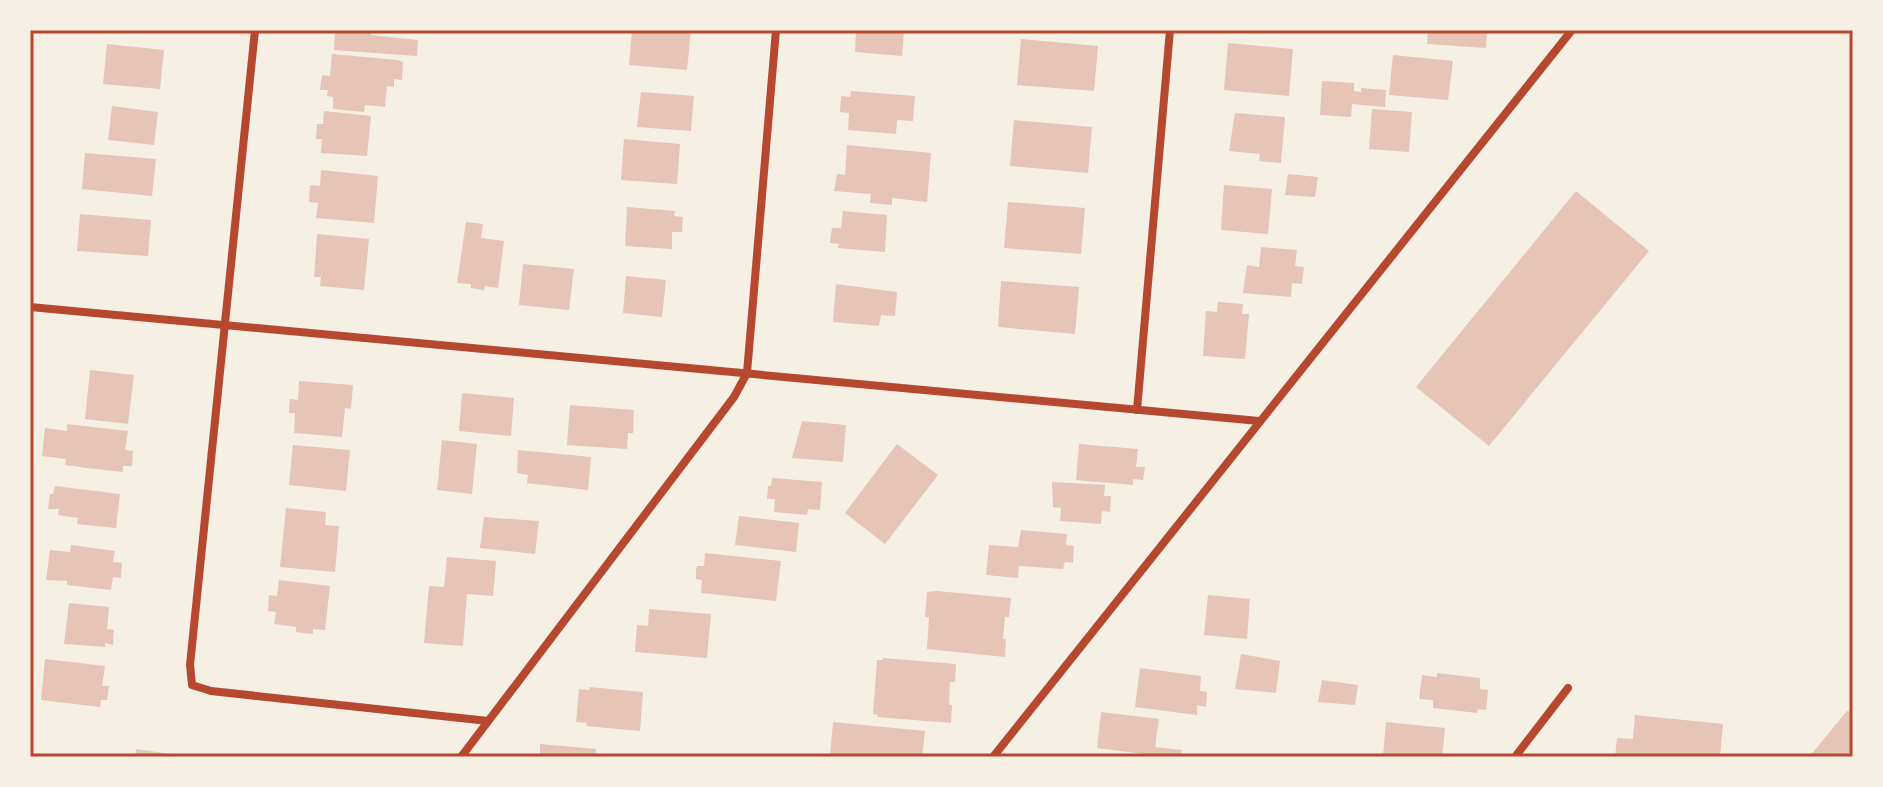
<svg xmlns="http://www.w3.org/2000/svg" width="1883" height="787" viewBox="0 0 1883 787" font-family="'Roboto Serif',serif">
	<rect width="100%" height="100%" fill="#f6efe4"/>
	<g fill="#e6c5b7">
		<polygon points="335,30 371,30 371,35 418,40 417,56 334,50"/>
		<polygon points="632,30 691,30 687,70 629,65"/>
		<polygon points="856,30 904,30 902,56 855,52"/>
		<polygon points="1428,30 1487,30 1486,48 1427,44"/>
		<polygon points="1021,39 1098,46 1094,91 1017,85"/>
		<polygon points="1228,43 1293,49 1289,96 1224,90"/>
		<polygon points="107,44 164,50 160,89 103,84"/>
		<polygon points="332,54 397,60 403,62 402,80 394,79 394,87 387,86 385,107 365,105 364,112 333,109 333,97 327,96 328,90 320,90 322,75 330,76"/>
		<polygon points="1393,55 1453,61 1448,100 1389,95"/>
		<polygon points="1322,81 1354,83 1354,91 1361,92 1361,88 1386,90 1385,107 1352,104 1351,117 1320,115"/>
		<polygon points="851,91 915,96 913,121 897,120 896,134 848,130 849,113 840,112 841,96 850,97"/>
		<polygon points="641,92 694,96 691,131 637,127"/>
		<polygon points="112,106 158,112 154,145 108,140"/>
		<polygon points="1372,109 1412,112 1409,152 1369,149"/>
		<polygon points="324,111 371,116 367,156 321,153 322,139 316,139 317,124 323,124"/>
		<polygon points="1235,113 1285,117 1281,163 1259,161 1260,154 1229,151"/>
		<polygon points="1014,120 1092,127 1088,173 1010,166"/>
		<polygon points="624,139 680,144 677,184 621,180"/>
		<polygon points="847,145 931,153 927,202 892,198 892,205 870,203 871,194 834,191 837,174 845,175"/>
		<polygon points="85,153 156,159 152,196 82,189"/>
		<polygon points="321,170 378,176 374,223 316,218 318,203 309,202 310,185 320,186"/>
		<polygon points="1288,174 1318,177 1315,197 1285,195"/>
		<polygon points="1224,185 1272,189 1268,234 1221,230"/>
		<polygon points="1576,191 1649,251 1489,446 1416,387"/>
		<polygon points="1008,202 1085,208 1081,254 1004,248"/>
		<polygon points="627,207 675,211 674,216 683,217 682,232 672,232 672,249 625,246"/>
		<polygon points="843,211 887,215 885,252 838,248 839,244 830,243 832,228 841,228"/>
		<polygon points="80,214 151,220 148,256 77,251"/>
		<polygon points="466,222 483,224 481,238 504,241 498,288 485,286 484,290 471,288 471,284 457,283"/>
		<polygon points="317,234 369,239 364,290 320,286 321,277 314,277"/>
		<polygon points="1261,247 1297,250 1295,266 1304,267 1302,284 1292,283 1291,297 1243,293 1247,265 1259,267"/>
		<polygon points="523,264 574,269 569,310 519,305"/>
		<polygon points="626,276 666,280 662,317 623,313"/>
		<polygon points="1001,281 1079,287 1075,334 998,327"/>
		<polygon points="836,284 897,292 895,316 881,315 879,326 833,322"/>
		<polygon points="1218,302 1243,304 1242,314 1249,314 1245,359 1203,356 1206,311 1217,312"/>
		<polygon points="90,370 134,375 128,424 85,419"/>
		<polygon points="299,381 353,385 351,409 345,408 342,437 294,433 295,413 289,413 290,399 298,400"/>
		<polygon points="462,393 514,398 511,436 459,431"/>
		<polygon points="570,405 634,410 633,433 628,433 627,449 567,445"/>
		<polygon points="802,421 846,425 843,462 792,458"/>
		<polygon points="67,424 128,431 125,450 133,451 132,466 123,466 123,472 87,468 65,465 66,459 42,456 45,428 67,431"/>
		<polygon points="442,440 477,444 472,494 437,490"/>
		<polygon points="897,444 938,475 885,544 845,513"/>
		<polygon points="1079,444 1138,449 1136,467 1145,467 1143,480 1133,479 1133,485 1076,480"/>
		<polygon points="293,445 350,450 346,491 289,485"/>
		<polygon points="518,450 591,457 588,490 527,483 528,475 517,473"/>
		<polygon points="772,478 822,482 820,510 808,509 807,515 774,512 775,499 767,499 768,486 771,486"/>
		<polygon points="1052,482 1105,485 1104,496 1111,496 1110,512 1102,511 1101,524 1060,521 1061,508 1053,507"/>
		<polygon points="55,486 120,494 116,528 77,524 78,518 58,515 59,509 48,509 50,494 53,494"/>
		<polygon points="286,508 326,512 325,525 339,526 335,572 280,567"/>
		<polygon points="739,516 799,523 796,552 735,545"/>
		<polygon points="484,517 539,521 535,554 480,548"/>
		<polygon points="1021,530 1067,534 1066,545 1074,546 1073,563 1065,562 1063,569 1019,566 1018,578 986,575 989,545 1018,547"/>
		<polygon points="71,545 115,551 113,562 122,563 121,578 113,577 111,590 67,585 67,581 46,580 50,550 70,552"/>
		<polygon points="705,553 781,561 776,601 701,593 702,580 696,579 696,570 697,566 704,566"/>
		<polygon points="447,557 496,561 493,596 467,594 463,646 424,643 429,586 444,587"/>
		<polygon points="279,580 330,586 325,630 313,629 313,634 296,632 296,627 274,624 276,612 268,611 269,595 277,596"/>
		<polygon points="937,591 1011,598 1009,617 1005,617 1003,639 1006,639 1005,657 927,649 929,617 925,617 927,592"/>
		<polygon points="1208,595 1250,599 1247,639 1204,635"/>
		<polygon points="69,603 109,607 107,629 114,630 113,645 105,643 105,647 64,644"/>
		<polygon points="649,609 711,614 707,658 635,652 637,625 648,626"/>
		<polygon points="1241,654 1280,661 1276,693 1235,689"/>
		<polygon points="883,658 956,664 955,682 950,682 949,705 952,705 951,723 877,717 878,715 873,714 877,660 882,660"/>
		<polygon points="45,659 105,666 102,686 109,686 107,700 101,700 100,707 41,700"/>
		<polygon points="1140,668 1201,676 1200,691 1207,692 1206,707 1197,705 1197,715 1135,707"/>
		<polygon points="1437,673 1480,678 1480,689 1488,690 1486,710 1478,709 1477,713 1433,708 1433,700 1419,699 1422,675 1437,677"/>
		<polygon points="1322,680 1358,685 1355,705 1318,702"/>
		<polygon points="589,687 643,692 640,731 586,726 587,723 576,722 579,689 590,690"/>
		<polygon points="1847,711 1853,712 1853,757 1809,757"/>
		<polygon points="1101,712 1159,719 1155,747 1182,750 1181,757 1144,757 1144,754 1097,748"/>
		<polygon points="1635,715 1723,724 1720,757 1615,757 1617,738 1633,739"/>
		<polygon points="833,722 925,731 922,757 830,757"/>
		<polygon points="1386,722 1445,728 1442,757 1383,756"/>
		<polygon points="540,744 596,749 595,757 540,757"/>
		<polygon points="136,749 171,754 171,757 135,757"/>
	</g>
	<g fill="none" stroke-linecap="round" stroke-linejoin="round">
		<g stroke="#b5482f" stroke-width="8">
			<polyline points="255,30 190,665 192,685 211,691 488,721"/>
			<polyline points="30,307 1259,421"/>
			<polyline points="1137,410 1170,30"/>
			<polyline points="461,757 734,397 747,373 776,30"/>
			<polyline points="993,757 1572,30"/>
			<polyline points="1515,757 1568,688"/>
		</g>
	</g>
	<rect width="1883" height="787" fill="none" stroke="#f6efe4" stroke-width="64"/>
	<rect x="32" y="32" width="1819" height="723" fill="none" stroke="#b5482f" stroke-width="3"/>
</svg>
